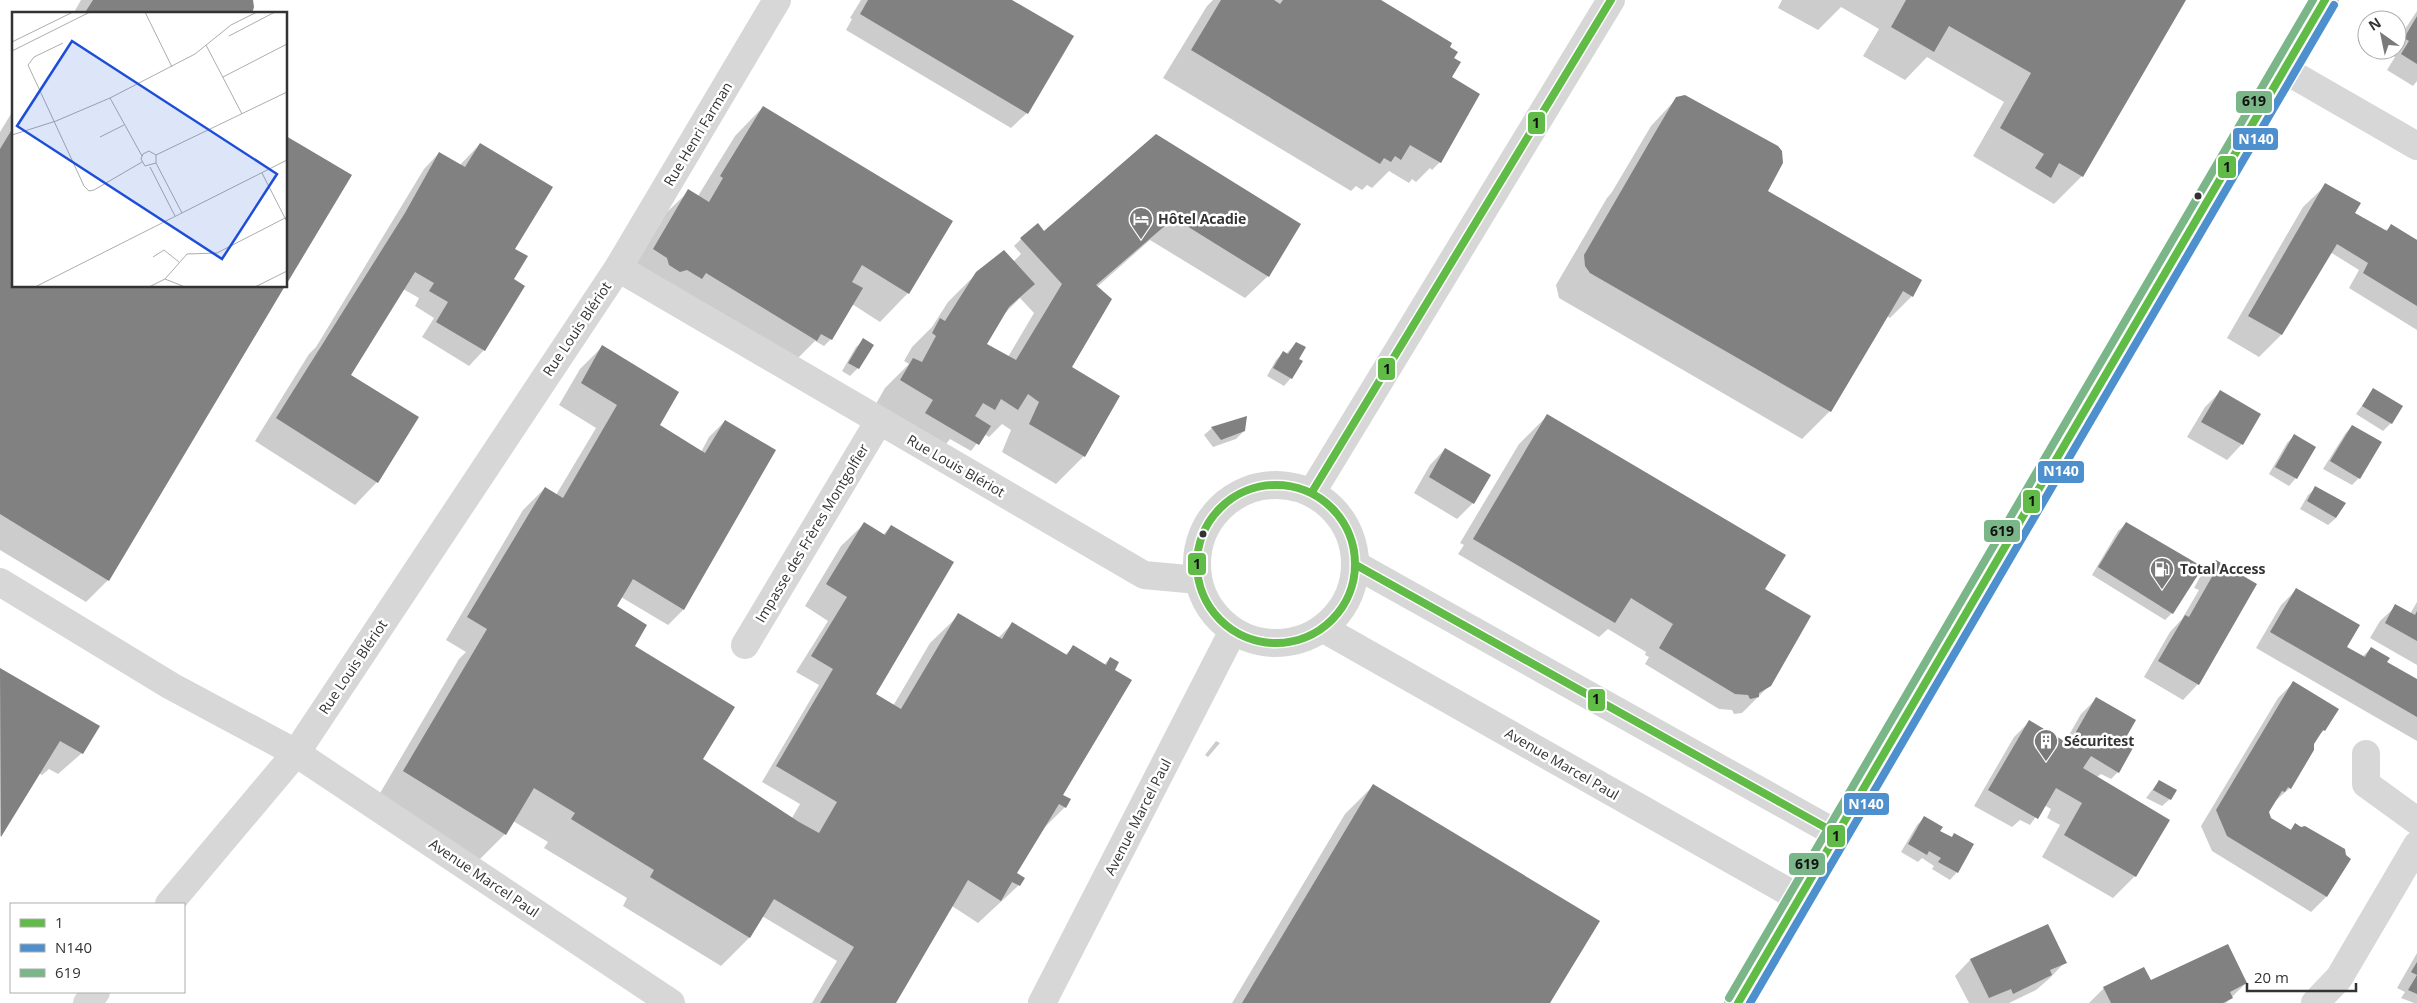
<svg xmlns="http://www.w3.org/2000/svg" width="2417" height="1003" viewBox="0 0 2417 1003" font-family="'Open Sans',sans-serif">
	<rect width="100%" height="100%" fill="#fff"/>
	<g fill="#0003" fill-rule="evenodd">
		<polygon points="81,0 252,0 250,14 73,14"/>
		<polygon points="861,0 1009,0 1027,113 1011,128 846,30 852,19 850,18"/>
		<polygon points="1213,0 1379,0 1448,47 1452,58 1444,154 1440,162 1432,170 1430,168 1416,182 1412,179 1409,183 1389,171 1372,188 1367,185 1362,190 1356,186 1351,191 1163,78 1207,6"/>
		<polygon points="1782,0 2185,0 2082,176 2054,204 1973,156 2004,102 1927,57 1905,80 1863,56 1879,29 1841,7 1818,30 1778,8"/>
		<polygon points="2417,11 2417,81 2413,86 2387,70 2395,57 2389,54 2391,50 2397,50 2397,41"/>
		<polygon points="1677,98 1766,192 1912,296 1890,318 1887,316 1830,411 1802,439 1559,298 1556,285 1607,198 1612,192 1651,126"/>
		<polygon points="763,107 951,221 908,293 880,322 852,304 831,339 824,346 815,341 794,362 631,272 666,213 689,191 698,196 735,136"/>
		<polygon points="14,109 14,286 108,580 86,602 0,550 0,132"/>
		<path d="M1156 135 1268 276 1245 298 1150 240 1097 287 1070 368 1084 456 1056 484 1002 452 1011 430 1002 424 989 437 984 434 971 451 950 439 946 444 873 409 885 388 909 364 904 361 912 347 932 327 948 302 977 273 1013 262 1021 254 1014 246 1021 239 1043 232ZM1020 298 1034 313 1008 357 985 344 1004 314Z"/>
		<polygon points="480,144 514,250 512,279 523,286 484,350 469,366 422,337 434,318 415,306 419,298 403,289 349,376 417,418 377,482 355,505 255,441 309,354 316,347 424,169 439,153 459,166"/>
		<polygon points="2326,185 2351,218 2385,231 2391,226 2417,240 2417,330 2349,288 2359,270 2330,252 2281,335 2259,357 2227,338 2303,207"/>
		<polygon points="864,340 872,345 858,368 850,376 842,371 856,347"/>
		<polygon points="1296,343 1297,359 1291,378 1284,386 1267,376 1276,360 1283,353 1286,354"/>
		<polygon points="602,347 658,425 701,452 709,437 725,421 774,451 683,610 668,625 621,597 613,611 701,760 792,818 800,804 762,782 819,685 796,672 828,621 805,606 841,546 864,524 883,535 891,526 871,699 893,706 930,643 959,615 998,638 1012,624 1065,655 1073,647 1104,665 1110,658 1062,796 1065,807 1041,831 1016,874 1019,885 978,923 952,906 894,1003 812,1003 837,961 762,916 749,938 721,966 623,906 627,898 544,848 548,842 513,821 505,834 477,862 376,800 459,659 466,652 446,640 523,510 545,488 556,495 596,428 559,405 580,369"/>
		<polygon points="2373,390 2391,423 2383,431 2356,414"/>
		<polygon points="2220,392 2242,444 2227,460 2187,437 2205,407"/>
		<polygon points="1547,416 1764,590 1770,685 1742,713 1734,714 1732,710 1719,709 1645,664 1649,657 1645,655 1646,652 1608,629 1599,637 1458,554 1464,545 1460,543 1519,444"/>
		<polygon points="1246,418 1244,431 1236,439 1213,447 1204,435 1212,428"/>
		<polygon points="2352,426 2359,478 2352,485 2323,469 2345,434"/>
		<polygon points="2294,436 2296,478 2289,486 2269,474 2287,443"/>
		<polygon points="1445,449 1490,476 1473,503 1457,519 1414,493 1430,465"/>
		<polygon points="2316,488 2336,518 2328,525 2300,509 2308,495"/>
		<polygon points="2126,524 2172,613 2165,620 2092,575 2118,531"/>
		<polygon points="2216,562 2198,684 2183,700 2144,677 2170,632 2182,619 2199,590 2194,588 2200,577"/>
		<polygon points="2296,590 2346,647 2362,657 2371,648 2386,662 2417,681 2417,741 2256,648 2281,605"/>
		<polygon points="2417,602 2417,665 2370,638 2380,621 2396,606 2410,614"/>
		<polygon points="0,669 98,726 82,753 58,774 49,769 42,775 39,773 0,837"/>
		<polygon points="2293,683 2324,730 2315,740 2290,788 2273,803 2268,811 2270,819 2289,831 2295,825 2349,859 2326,897 2311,912 2212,851 2201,826 2278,698"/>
		<polygon points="2096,699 2123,741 2118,772 2111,779 2101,774 2097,777 2135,876 2113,898 2042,857 2060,825 2047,818 2051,809 2044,805 2030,825 2020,820 2012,827 1974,806 2014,737 2029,722 2065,742 2081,714"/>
		<polygon points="1216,741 1220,743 1208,757 1205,755"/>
		<polygon points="2159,781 2170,799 2162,806 2146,798"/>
		<polygon points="1373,786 1549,1003 1232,1003 1345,814"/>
		<polygon points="1925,817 1938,831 1951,838 1954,835 1957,872 1950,880 1932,869 1934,866 1922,858 1918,862 1901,852 1917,825"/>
		<polygon points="2047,926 2065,962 2050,978 2036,990 2009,1003 1969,1003 1955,976 1970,960"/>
		<polygon points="2417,953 2417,1003 2414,1003 2401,998 2405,992 2397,988"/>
		<polygon points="2144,968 2150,982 2246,983 2226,1003 2089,1003 2104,988"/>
	</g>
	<g fill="#818181">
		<polygon points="93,0 253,0 254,7 252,14 84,14"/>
		<polygon points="868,0 1012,0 1074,36 1028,114 860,14"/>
		<polygon points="1221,0 1274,0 1280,4 1283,0 1381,0 1452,43 1450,47 1458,52 1454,58 1461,62 1452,77 1480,94 1441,163 1410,145 1401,160 1395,156 1391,162 1384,158 1380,164 1191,50"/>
		<polygon points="1906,0 2186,0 2083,177 2059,163 2051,178 2035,168 2044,154 2000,128 2031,73 1949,26 1934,52 1891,27"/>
		<polygon points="2417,16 2417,64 2401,54 2409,41 2404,38"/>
		<polygon points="1685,95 1778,146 1782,151 1783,163 1768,191 1922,280 1913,297 1903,291 1831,412 1590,273 1585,266 1584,255 1653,136 1676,97"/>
		<polygon points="763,106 953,221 909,294 862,265 852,282 863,288 832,340 821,334 817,341 706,273 702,279 687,270 680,272 669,265 667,258 653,249 688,189 709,202 723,178 720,176"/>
		<polygon points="14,126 14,286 285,286 109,581 0,514 0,149"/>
		<polygon points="1156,134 1301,224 1269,277 1174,218 1096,285 1112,299 1072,367 1120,396 1085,457 1029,424 1039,402 1028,394 1018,410 1001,399 995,410 983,403 975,416 991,426 979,445 925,413 933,400 900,380 913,358 922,362 936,336 932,333 940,318 945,321 976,272 1004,250 1035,284 1009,307 987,344 1016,360 1062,284 1020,238 1038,223 1044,231"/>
		<polygon points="286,136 352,175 286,285"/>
		<polygon points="480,143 553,187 515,249 528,256 514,279 525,286 485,351 436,322 448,302 429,291 434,283 415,272 351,375 419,417 378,483 276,418 405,213 439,152 465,167"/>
		<polygon points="2325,183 2361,203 2355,213 2387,231 2391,224 2417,240 2417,306 2363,273 2368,263 2337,244 2282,335 2248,316"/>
		<polygon points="863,338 874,345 859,369 848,363"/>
		<polygon points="1296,342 1306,347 1299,359 1303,361 1292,379 1273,368 1283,351 1288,354"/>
		<polygon points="602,345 679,392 660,425 705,453 725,420 776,450 684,610 633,579 617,606 647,625 635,646 735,707 703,759 799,822 819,833 837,802 776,766 833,669 811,656 847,597 826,584 864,522 885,535 891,525 954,562 876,694 901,709 958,613 1002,639 1012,622 1067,655 1073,645 1106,665 1110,657 1119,662 1115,670 1132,680 1063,795 1071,799 1066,808 1059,804 1017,873 1025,878 1020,886 1012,882 1001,901 968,880 896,1003 820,1003 854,947 774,899 750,938 650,877 654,870 571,819 575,813 534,788 506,835 403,771 487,629 467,617 545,487 563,498 617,405 581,383"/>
		<polygon points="2373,388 2403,406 2392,424 2362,406"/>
		<polygon points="2220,390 2261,414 2243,445 2201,422"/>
		<polygon points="1547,414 1786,555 1765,589 1811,616 1771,686 1759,693 1759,697 1750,699 1748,695 1735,694 1659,648 1673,624 1631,598 1615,623 1473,539"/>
		<polygon points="1247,416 1245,431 1221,440 1211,427"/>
		<polygon points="2352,425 2382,442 2360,479 2330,461"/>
		<polygon points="2294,434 2316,447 2297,479 2275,467"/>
		<polygon points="1445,448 1491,475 1474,504 1429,477"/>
		<polygon points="2315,486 2346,503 2336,518 2307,501"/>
		<polygon points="2126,522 2203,567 2173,614 2098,567"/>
		<polygon points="2216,560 2257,584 2199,685 2158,661 2185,615 2189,617 2213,575 2208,572"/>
		<polygon points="2296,588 2360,625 2347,647 2365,657 2371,647 2390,658 2387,662 2417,679 2417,717 2270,632"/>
		<polygon points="2395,604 2415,615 2417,611 2417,641 2385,623"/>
		<polygon points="0,668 100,726 83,754 60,741 1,837"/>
		<polygon points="2293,681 2339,709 2325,731 2323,730 2314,744 2314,750 2291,789 2288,787 2285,792 2282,791 2269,812 2271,818 2291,830 2295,823 2301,827 2305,826 2345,849 2346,855 2351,859 2327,897 2227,836 2216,810"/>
		<polygon points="2096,697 2136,720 2124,741 2134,746 2119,773 2091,756 2083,768 2170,820 2136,877 2064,835 2082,803 2056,788 2038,819 1988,790 2029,720 2069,744"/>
		<polygon points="2159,780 2177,790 2171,800 2153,790"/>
		<polygon points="1373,784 1600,921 1550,1003 1242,1003"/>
		<polygon points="1924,816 1943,827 1940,831 1952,837 1954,833 1974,844 1958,873 1938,862 1941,858 1929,851 1927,855 1908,844"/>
		<polygon points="2048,924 2067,963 2050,970 2052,975 2013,994 2011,989 1989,998 1970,959"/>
		<polygon points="2228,944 2247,983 2230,992 2233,998 2223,1003 2111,1003 2103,987 2144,967 2151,980"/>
		<polygon points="2417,962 2417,994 2408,990 2417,975 2411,972"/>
	</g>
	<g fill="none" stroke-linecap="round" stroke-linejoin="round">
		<g stroke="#d7d7d7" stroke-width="28">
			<polyline points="2283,69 2417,146"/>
			<polyline points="618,268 777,0"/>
			<circle cx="1276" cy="564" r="79"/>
			<polyline points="1312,492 1611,0"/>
			<polyline points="1356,565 1837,834"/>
			<polyline points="0,582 171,686 296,753 671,1003"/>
			<polyline points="1324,629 1799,898"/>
			<polyline points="745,645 879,421"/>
			<polyline points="2366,754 2366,784 2417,821"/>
			<polyline points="169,904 296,753 618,268 1144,575 1198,580"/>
			<polyline points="87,1003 96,992"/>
			<polyline points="1042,1003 1233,631"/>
			<polyline points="2315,1003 2339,978 2417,845"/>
		</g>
		<polyline stroke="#cacaca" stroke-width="28" points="1738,1003 1995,567 2325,0"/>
		<g stroke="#fff" stroke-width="11">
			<g id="bus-1">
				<circle cx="1276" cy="564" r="79"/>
				<polyline points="1312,492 1611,0"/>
				<polyline points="1356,565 1837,834"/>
				<polyline points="1738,1003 2325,0"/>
			</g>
		</g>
		<g stroke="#fff" stroke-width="11">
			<polyline id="bus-2" points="1750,1003 2334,5"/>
		</g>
		<g stroke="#fff" stroke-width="11">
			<polyline id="bus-3" points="1729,998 2313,0"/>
		</g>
		<use href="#bus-1" stroke="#60bb47" stroke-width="8"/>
		<use href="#bus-2" stroke="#4d90cd" stroke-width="8"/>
		<use href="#bus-3" stroke="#7bb688" stroke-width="8"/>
	</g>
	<defs>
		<g id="hotel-pin" transform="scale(1.25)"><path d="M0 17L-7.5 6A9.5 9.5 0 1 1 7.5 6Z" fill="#7a7a7a" stroke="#fff"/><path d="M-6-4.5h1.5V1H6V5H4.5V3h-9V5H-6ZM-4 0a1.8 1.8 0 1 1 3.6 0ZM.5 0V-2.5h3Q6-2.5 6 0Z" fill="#fff"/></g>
		<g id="fuel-pin" transform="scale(1.25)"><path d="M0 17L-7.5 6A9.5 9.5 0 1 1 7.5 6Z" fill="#7a7a7a" stroke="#fff"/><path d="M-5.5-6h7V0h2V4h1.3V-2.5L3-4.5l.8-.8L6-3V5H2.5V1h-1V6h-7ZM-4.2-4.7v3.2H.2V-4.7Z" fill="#fff"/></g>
		<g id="building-pin" transform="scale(1.25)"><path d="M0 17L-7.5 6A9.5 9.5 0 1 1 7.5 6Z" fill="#7a7a7a" stroke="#fff"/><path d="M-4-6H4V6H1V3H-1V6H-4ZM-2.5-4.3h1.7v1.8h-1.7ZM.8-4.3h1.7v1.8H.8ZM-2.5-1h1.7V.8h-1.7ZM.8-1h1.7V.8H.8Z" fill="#fff"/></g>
	</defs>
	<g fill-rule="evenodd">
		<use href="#hotel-pin" x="1141" y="219"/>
		<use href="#fuel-pin" x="2162" y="569"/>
		<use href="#building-pin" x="2046" y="741"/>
	</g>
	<g fill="#333" stroke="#fff" stroke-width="2">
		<circle cx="2198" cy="196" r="4.5"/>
		<circle cx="1203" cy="534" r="4.5"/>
	</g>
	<g text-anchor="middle" stroke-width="5" stroke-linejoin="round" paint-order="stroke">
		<g font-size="14" fill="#333" stroke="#fff">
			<text transform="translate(698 134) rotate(-59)" y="5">Rue Henri Farman</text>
			<text transform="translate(577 329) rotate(-56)" y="5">Rue Louis Blériot</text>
			<text transform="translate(956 466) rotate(30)" y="5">Rue Louis Blériot</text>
			<text transform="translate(812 533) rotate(-59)" y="5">Impasse des Frères Montgolfier</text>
			<text transform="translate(353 667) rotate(-56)" y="5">Rue Louis Blériot</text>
			<text transform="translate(1562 764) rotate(30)" y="5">Avenue Marcel Paul</text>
			<text transform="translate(1138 817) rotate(-63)" y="5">Avenue Marcel Paul</text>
			<text transform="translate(484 878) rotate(34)" y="5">Avenue Marcel Paul</text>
		</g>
		<g font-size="14" font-weight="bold" fill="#333" stroke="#fff" text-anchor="start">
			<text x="1158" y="224">Hôtel Acadie</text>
			<text x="2180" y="574">Total Access</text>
			<text x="2064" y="746">Sécuritest</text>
		</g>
	</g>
	<g transform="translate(12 12)">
		<rect width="275" height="275" fill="#fff"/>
		<path fill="none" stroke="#adadad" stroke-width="1" d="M133 0 160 55M217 24 263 0M0 30 61 0M51 31 22 45 16 53 72 174 77 179 82 178 130 150M194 33 230 102M0 39 78 0M211 65 275 32M98 86 183 42 219 13 245 0M0 123 44 109 98 86 130 144M88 125 112 113M144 143 275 80M144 151 133 154 129 147 131 142 137 139 144 143V151L170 201M138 155 163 204M250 161 274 208M141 245 152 238 167 250M153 267 173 275M23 275 275 148M137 275 153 267 175 242 205 241 275 205M243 275 275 259"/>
		<path fill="#1d4ed8" fill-opacity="0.15" stroke="#1d4ed8" stroke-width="2.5" d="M60 29 265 162 210 247 5 114Z"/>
		<rect width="275" height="275" fill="none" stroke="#333" stroke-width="2.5"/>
	</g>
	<g stroke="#fff" stroke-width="2">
		<rect x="2235" y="90" width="38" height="24" rx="5" fill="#7bb688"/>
		<rect x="1527" y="111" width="19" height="24" rx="5" fill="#60bb47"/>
		<rect x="2232" y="127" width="47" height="24" rx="5" fill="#4d90cd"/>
		<rect x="2217" y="155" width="20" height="24" rx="5" fill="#60bb47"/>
		<rect x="1377" y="357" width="19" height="24" rx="5" fill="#60bb47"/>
		<rect x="2037" y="460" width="48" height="24" rx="5" fill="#4d90cd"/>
		<rect x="2022" y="489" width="19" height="25" rx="5" fill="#60bb47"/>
		<rect x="1983" y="519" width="38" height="24" rx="5" fill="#7bb688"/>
		<rect x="1187" y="552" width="20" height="24" rx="5" fill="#60bb47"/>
		<rect x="1587" y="688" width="19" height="24" rx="5" fill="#60bb47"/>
		<rect x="1843" y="792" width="47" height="24" rx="5" fill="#4d90cd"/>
		<rect x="1826" y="824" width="20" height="24" rx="5" fill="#60bb47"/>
		<rect x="1788" y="852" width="38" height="24" rx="5" fill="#7bb688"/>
	</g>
	<g font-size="14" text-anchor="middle" font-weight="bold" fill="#fff">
		<text x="2256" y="144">N140</text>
		<text x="2061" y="476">N140</text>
		<text x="1866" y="809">N140</text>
	</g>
	<g font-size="14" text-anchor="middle" font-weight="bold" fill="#111">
		<text x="2254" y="106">619</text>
		<text x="1536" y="128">1</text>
		<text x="2227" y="172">1</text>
		<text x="1387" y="374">1</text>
		<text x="2032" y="506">1</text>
		<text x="2002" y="536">619</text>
		<text x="1197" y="569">1</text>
		<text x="1596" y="704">1</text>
		<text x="1836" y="841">1</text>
		<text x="1807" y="869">619</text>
	</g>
	<rect x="10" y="903" width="175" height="90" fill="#ffffff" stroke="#adadad"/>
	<rect x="20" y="919" width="25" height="8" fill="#60bb47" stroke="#adadad"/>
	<text x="55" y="928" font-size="15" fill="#333333">1</text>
	<rect x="20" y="944" width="25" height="8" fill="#4d90cd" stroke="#adadad"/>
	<text x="55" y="953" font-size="15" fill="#333333">N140</text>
	<rect x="20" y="969" width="25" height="8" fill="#7bb688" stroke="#adadad"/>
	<text x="55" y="978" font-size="15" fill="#333333">619</text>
	<g transform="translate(2382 35) rotate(327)"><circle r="24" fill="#ffffff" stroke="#adadad"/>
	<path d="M0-4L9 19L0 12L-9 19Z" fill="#7a7a7a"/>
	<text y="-8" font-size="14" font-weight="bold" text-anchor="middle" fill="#333333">N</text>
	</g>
	<path d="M2247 983v8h109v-8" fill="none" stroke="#333333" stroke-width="2.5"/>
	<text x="2254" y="983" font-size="15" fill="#333333" stroke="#ffffff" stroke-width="4" paint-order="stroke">20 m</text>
</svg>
